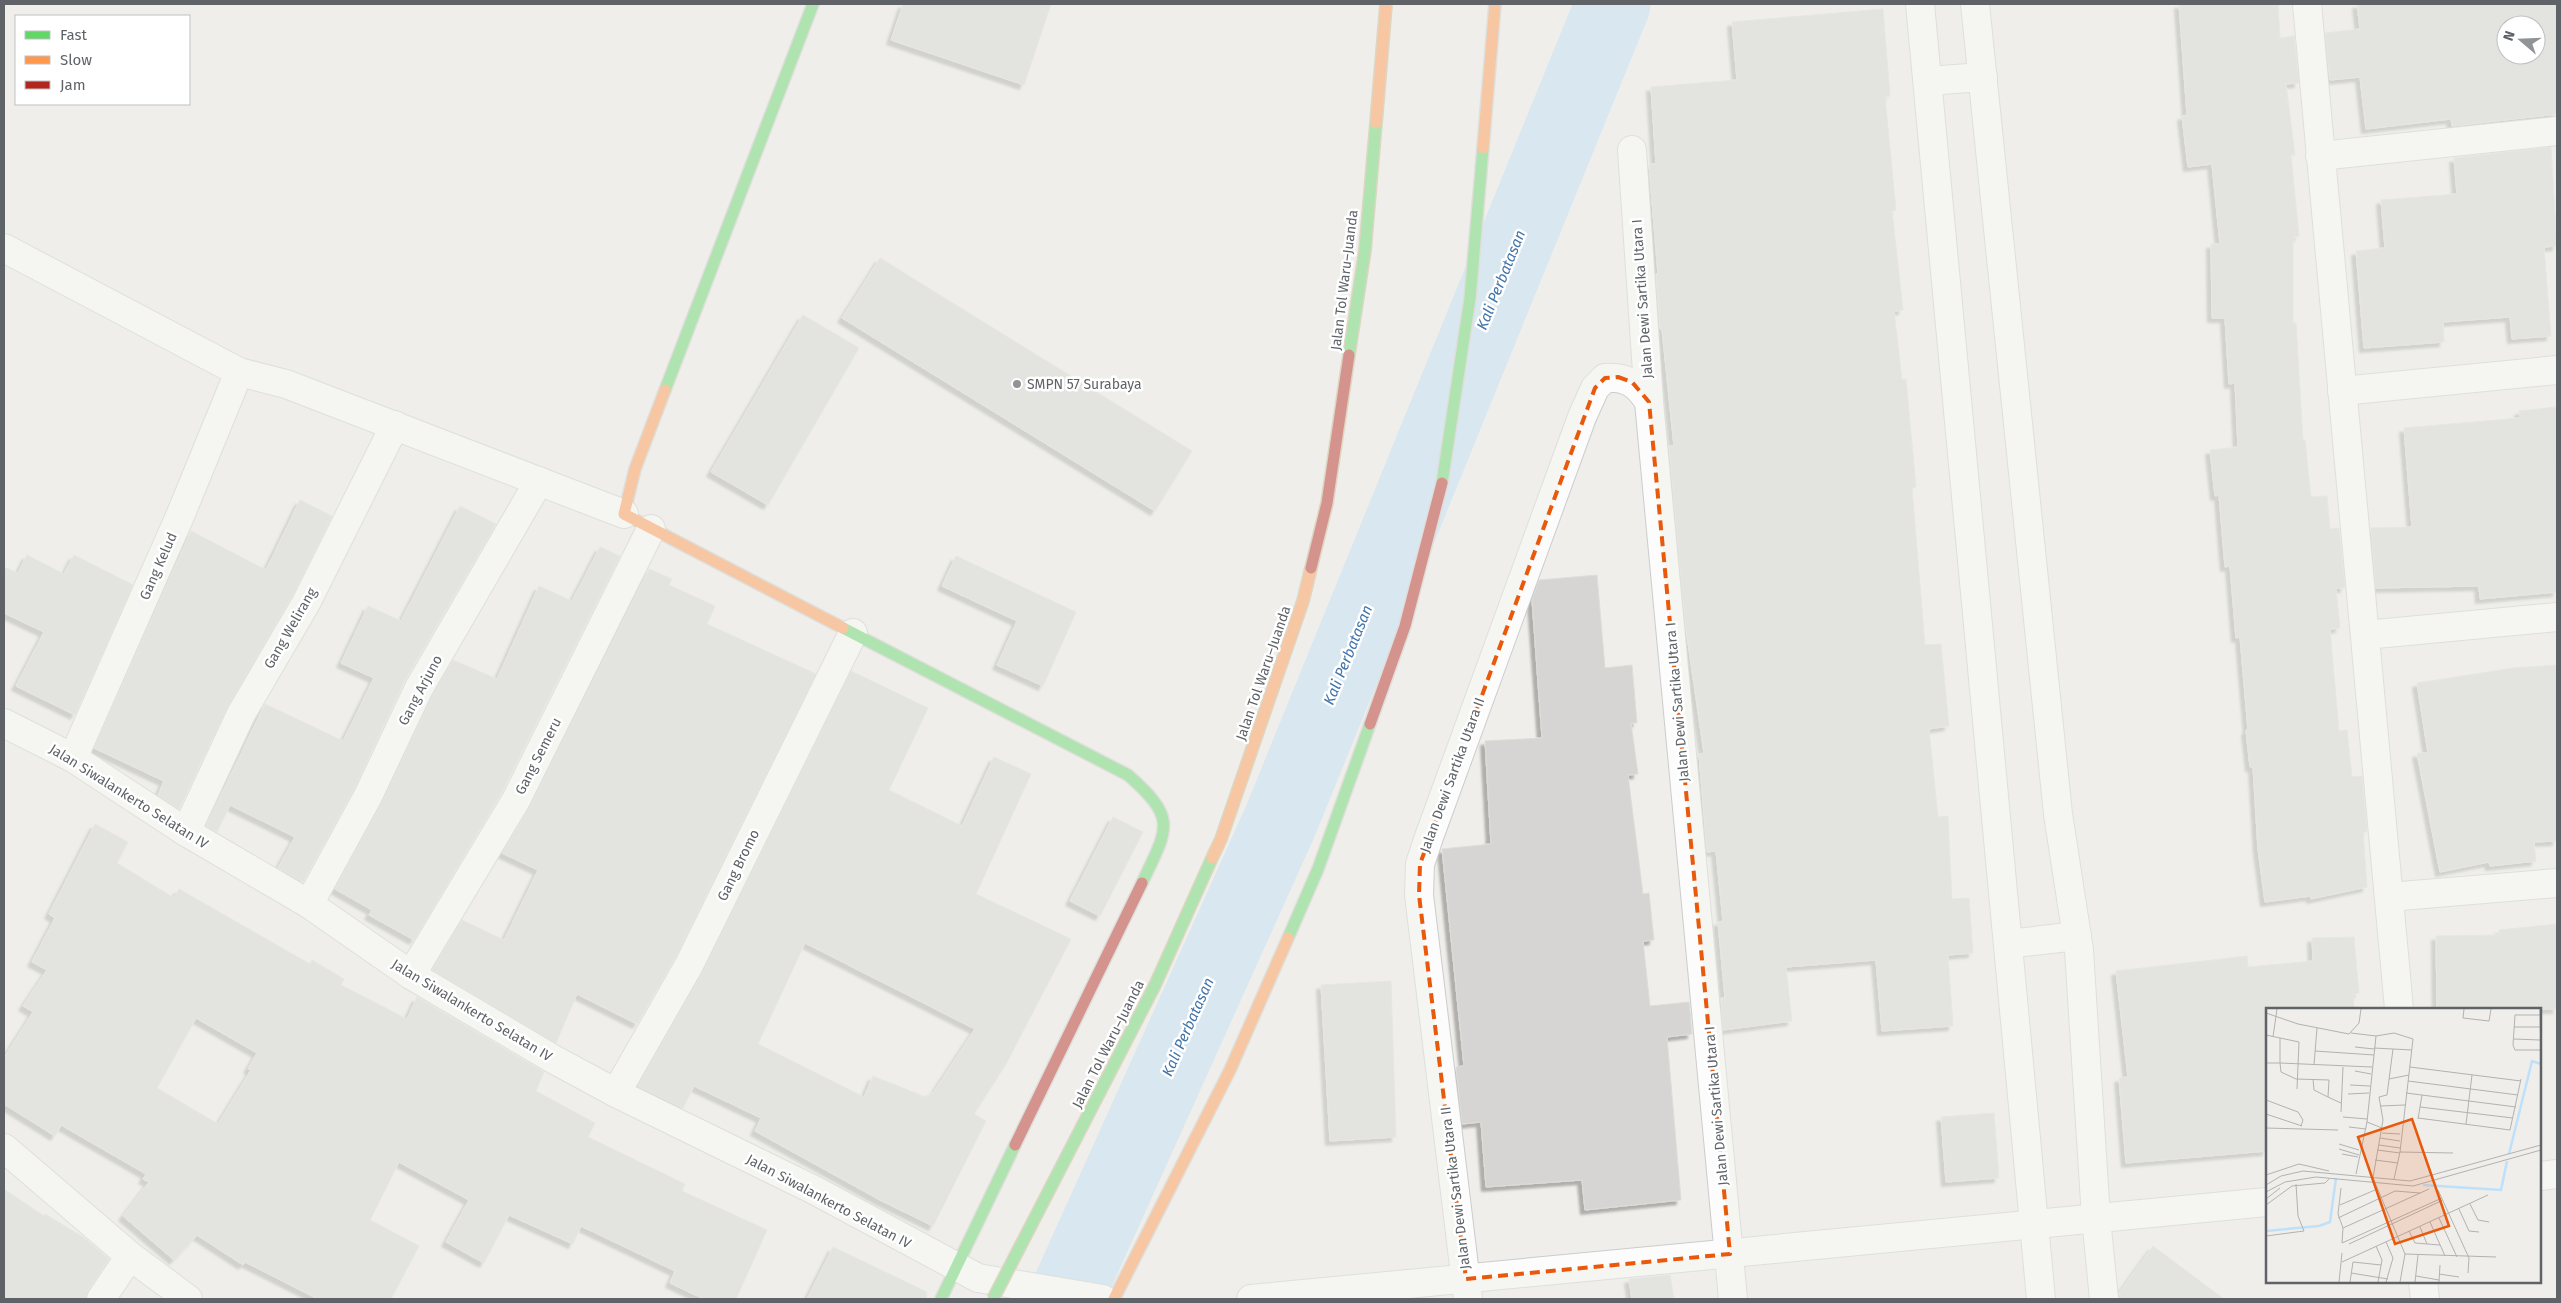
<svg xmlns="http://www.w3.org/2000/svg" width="2561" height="1303" viewBox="0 0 2561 1303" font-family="'Fira Sans',sans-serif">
	<defs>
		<filter id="shadow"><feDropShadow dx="-4.5" dy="4.5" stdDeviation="1" flood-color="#0004"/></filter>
	</defs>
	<rect width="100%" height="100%" fill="#efeeea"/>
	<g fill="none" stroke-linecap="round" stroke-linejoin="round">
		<polyline stroke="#bfe0f9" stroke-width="75" points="1065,1299 1280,822 1613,4"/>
	</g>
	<g fill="#d6d5d3" stroke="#deddd9" fill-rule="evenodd" filter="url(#shadow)">
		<polygon points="903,4 1051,4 1024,85 891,40"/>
		<polygon points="2179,4 2278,4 2280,38 2294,36 2299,83 2286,84 2295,155 2291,155 2299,236 2293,237 2293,323 2296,323 2303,440 2305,440 2311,497 2327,496 2330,529 2339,528 2345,588 2336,588 2340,628 2330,629 2339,731 2347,730 2352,777 2362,776 2367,832 2363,832 2367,887 2311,899 2311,896 2265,902 2258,849 2253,767 2250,767 2246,730 2248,730 2240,637 2236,638 2230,566 2225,567 2219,495 2215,496 2210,450 2238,447 2235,383 2229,384 2225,318 2212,318 2211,244 2220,244 2212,164 2188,167 2182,116 2187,115"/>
		<path d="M2357 4H2557V114L2452 126 2451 119 2366 129 2360 77 2330 80 2325 33 2360 29ZM2506 25H2536V55H2506Z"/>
		<polygon points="1883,9 1890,96 1885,97 1896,210 1892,211 1903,310 1894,311 1902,380 1906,379 1916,487 1912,488 1925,645 1941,644 1949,726 1929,729 1938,817 1948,816 1952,899 1969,898 1973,953 1948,955 1953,1026 1882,1031 1876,960 1786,967 1792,1021 1723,1030 1721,998 1725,998 1718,922 1723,921 1716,851 1707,852 1699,754 1704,753 1685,622 1669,446 1674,446 1662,329 1660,329 1656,274 1658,274 1649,164 1656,164 1651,87 1737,80 1732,22"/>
		<polygon points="2551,147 2557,246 2544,247 2551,336 2512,339 2510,317 2443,322 2444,342 2364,348 2356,251 2385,248 2381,200 2457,194 2454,158"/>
		<polygon points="880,258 1192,451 1155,511 842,318"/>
		<polygon points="803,315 859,348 768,505 711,472"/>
		<polygon points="2556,407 2557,592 2480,599 2479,586 2376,588 2371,528 2412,527 2404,428 2520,418 2519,411"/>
		<polygon points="300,500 332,516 292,596 228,706 179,809 158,795 164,781 94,748 191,531 266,570"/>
		<polygon points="460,506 496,524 405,680 354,789 303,882 278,868 295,837 230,805 217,832 206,826 265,704 343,741 374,678 341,663 368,606 401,621"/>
		<polygon points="600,547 620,556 502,792 414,940 369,915 372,910 335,889 382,803 433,695 453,660 497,679 539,586 572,601"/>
		<polygon points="27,555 64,574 74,555 133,585 75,715 16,686 44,632 4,613 4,567 18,573"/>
		<polygon points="956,556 1076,612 1043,686 997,665 1017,621 942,586"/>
		<polygon points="649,569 672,579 669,585 715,606 707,624 816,674 675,958 637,1024 577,994 556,1043 432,970 462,920 504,940 538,870 502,853 530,807"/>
		<polygon points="1597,575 1605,668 1632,665 1637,723 1631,723 1638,774 1628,775 1643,894 1649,893 1654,940 1643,941 1650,1006 1689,1002 1692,1034 1667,1037 1681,1200 1585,1210 1582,1180 1486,1187 1481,1122 1462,1124 1456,1067 1464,1066 1442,849 1491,844 1485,741 1542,738 1532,600 1539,580"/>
		<polygon points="2557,665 2557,841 2534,842 2536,861 2490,866 2489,862 2440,872 2417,753 2428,753 2417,683 2513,668"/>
		<path d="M851 671 928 708 889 790 962 826 994 757 1031 774 976 894 1071 939 1006 1064 974 1114 986 1121 933 1226 880 1200 755 1131 761 1118 694 1086 683 1108 638 1086 703 972ZM805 943 975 1029 933 1093 931 1092 928 1098 873 1076 864 1097 758 1044Z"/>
		<polygon points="1113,817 1143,832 1100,916 1070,901"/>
		<path d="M95 824 128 842 117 863 174 898 179 889 310 964 312 960 344 979 341 985 407 1019 417 997 544 1072 536 1091 595 1123 588 1137 685 1184 682 1191 767 1230 736 1299H704L670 1283 675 1271 581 1226 573 1244 509 1215 484 1263 446 1242 469 1200 399 1162 370 1220 419 1246 391 1299H318L245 1262 243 1265 197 1235 174 1260 123 1216 149 1182 143 1179 146 1174 61 1125 55 1136 4 1104V1058L33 1012 23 1006 47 970 32 962 55 918 49 914ZM196 1018 257 1053 248 1069 251 1070 218 1124 157 1088Z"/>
		<polygon points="2557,924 2557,1009 2437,1009 2436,936 2500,935 2499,930"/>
		<polygon points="2354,937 2359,993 2353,994 2354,1009 2267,1009 2267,1151 2126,1163 2119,1078 2128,1077 2116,971 2247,956 2248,967 2313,961 2312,938"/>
		<polygon points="1391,981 1396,1137 1330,1141 1321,985"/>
		<polygon points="1994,1113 1999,1178 1946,1182 1941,1117"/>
		<polygon points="4,1189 44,1216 45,1214 83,1237 109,1259 88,1290 86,1299 4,1299"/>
		<polygon points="2153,1246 2224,1299 2119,1299 2119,1293"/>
		<polygon points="833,1247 927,1292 926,1299 807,1299"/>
		<polygon points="1670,1275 1674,1299 1632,1299 1629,1279"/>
	</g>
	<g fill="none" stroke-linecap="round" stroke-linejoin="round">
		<g stroke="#cbcccc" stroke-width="30">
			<g id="street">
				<path d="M1920 4C1961 436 1998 868 2041 1299"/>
				<polyline points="1975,4 2058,814 2079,950 2096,1218 2104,1299"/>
				<polyline points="2307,4 2399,1009"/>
				<polyline points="1928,81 1983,77"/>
				<polyline points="1632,150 1649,402 1733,1299"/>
				<polyline points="2320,156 2557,131"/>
				<polyline points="4,248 239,372 286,384 624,514"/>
				<polyline points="2342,391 2557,370"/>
				<polyline points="2365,635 2557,617"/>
				<polyline points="4,723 73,758 186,832 309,904 411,975 553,1059 616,1093 814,1190 978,1278 1103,1299"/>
				<polyline points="73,758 180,516 239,372"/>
				<polyline points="186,832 241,714 306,603 395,425"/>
				<polyline points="2389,897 2557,883"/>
				<polyline points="309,904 368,796 419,688 539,481"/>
				<polyline points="2008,944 2077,936"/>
				<polyline points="411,975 516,800 651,529"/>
				<polyline points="616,1093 689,965 853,633"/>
				<polyline points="4,1148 130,1256 188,1299"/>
				<polyline points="2540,1176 2557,1174"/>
				<polyline points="2423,1282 2425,1299"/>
				<polyline points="101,1299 130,1256"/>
				<polyline points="1251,1299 2267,1202"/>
				<path d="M1468 1299 1419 895 1420 864 1429 837 1582 417 1595 388 1605 378C1626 376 1638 384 1649 402"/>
			</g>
		</g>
		<g stroke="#cacacb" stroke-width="14">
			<g id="fast">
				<polyline points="665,390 813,4"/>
				<polyline points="1442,483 1470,298 1483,148"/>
				<path d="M843 628 1128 775C1178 819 1168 828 1142 883"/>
				<polyline points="1288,938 1318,869 1370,724"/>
				<polyline points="941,1299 1015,1145"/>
			</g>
		</g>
		<g stroke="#cacacb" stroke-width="14">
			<g id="slow">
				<polyline points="1483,148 1495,4"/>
				<polyline points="665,390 635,469 624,514 843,628"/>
				<polyline points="1114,1299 1230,1070 1288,938"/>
			</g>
		</g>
		<g stroke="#cacacb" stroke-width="14">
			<g id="jam">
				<polyline points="1370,724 1405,626 1442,483"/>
				<polyline points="1015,1145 1142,883"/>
			</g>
		</g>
		<use href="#street" stroke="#fdfcfc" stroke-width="28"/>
		<use href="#fast" stroke="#63d668" stroke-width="11"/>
		<use href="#slow" stroke="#ff974d" stroke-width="11"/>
		<use href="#jam" stroke="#b3261e" stroke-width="11"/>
		<g stroke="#c8b996" stroke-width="14" stroke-linecap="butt">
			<g id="fast-bridge">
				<polyline points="1349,355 1365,250 1376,123"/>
				<polyline points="993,1299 1155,985 1212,858"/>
			</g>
		</g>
		<g stroke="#c8b996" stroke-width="14" stroke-linecap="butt">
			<g id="slow-bridge">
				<polyline points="1376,123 1386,5"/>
				<polyline points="1212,858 1221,839 1303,601 1311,568"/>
			</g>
		</g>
		<g stroke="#c8b996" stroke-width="14" stroke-linecap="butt">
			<polyline id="jam-bridge" points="1311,568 1327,503 1349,355"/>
		</g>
		<use href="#fast-bridge" stroke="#63d668" stroke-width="11"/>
		<use href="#slow-bridge" stroke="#ff974d" stroke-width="11"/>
		<use href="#jam-bridge" stroke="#b3261e" stroke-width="11"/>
	</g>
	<path d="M0 0H2561V1303H0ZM1618 377 1632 382 1649 402 1730 1254 1466 1279 1419 895 1420 864 1595 388 1605 378Z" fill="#efeeea" fill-opacity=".55" fill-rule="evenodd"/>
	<path fill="none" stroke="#e8590c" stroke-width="4" stroke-dasharray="10 6" stroke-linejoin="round" d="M1618 377 1632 382 1649 402 1730 1254 1466 1279 1419 895 1420 864 1595 388 1605 378Z"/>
	<circle fill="#919496" stroke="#fff" stroke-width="2" cx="1017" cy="384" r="5"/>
	<g text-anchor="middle" stroke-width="5" stroke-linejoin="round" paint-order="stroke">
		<g font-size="14" fill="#5f6368" stroke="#fff">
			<text transform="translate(1344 280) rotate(-83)" y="5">Jalan Tol Waru–Juanda</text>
			<text transform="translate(1642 299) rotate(-94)" y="5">Jalan Dewi Sartika Utara I</text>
			<text transform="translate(158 566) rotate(-66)" y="5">Gang Kelud</text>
			<text transform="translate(290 628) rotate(-60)" y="5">Gang Welirang</text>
			<text transform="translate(1263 673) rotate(-71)" y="5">Jalan Tol Waru–Juanda</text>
			<text transform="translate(420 690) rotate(-62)" y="5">Gang Arjuno</text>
			<text transform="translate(1677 702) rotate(-95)" y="5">Jalan Dewi Sartika Utara I</text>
			<text transform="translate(538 756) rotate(-63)" y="5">Gang Semeru</text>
			<text transform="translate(1452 775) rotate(-70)" y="5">Jalan Dewi Sartika Utara II</text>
			<text transform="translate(129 796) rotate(32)" y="5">Jalan Siwalankerto Selatan IV</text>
			<text transform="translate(738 865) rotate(-64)" y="5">Gang Bromo</text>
			<text transform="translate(472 1010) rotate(31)" y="5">Jalan Siwalankerto Selatan IV</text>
			<text transform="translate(1108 1044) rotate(-63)" y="5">Jalan Tol Waru–Juanda</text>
			<text transform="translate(1716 1106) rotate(-95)" y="5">Jalan Dewi Sartika Utara I</text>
			<text transform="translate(1455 1188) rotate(-97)" y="5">Jalan Dewi Sartika Utara II</text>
			<text transform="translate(829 1201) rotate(28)" y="5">Jalan Siwalankerto Selatan IV</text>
		</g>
		<g font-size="14" fill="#5f6368" stroke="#fff" text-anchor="start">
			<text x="1027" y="389">SMPN 57 Surabaya</text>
		</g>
		<g font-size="15" font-style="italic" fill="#4174aa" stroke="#fff">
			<text transform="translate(1501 280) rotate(-68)" y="5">Kali Perbatasan</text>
			<text transform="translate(1348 655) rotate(-68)" y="5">Kali Perbatasan</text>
			<text transform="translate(1188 1027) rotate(-66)" y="5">Kali Perbatasan</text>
		</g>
	</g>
	<g transform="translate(2266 1008)">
		<rect width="275" height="275" fill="#efeeea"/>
		<path fill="none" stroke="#bfe0f9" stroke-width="2.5" d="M243 146 266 53 275 56M157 177 235 182 241 153M0 223 53 218 64 214 70 170"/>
		<path fill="none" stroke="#b1b2b2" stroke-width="1" d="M198 1 197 10 223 13 225 1M274 1 275 51M0 5 32 16 83 26 93 15 95 1M275 7H249L247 37 249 42H275M248 19H274M85 25 110 28 128 25 147 31 134 144M0 27 33 34 31 81M7 29 11 1M14 30V55L106 59M248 31 274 32M89 39 108 41M108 40 146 42M127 41 121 87 113 89 117 112 107 170 139 246 134 274M49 43 108 47M0 55H14L15 64 30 71 63 72 62 89 75 95M48 57 51 20M144 59 255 73M89 63 105 66M47 71 48 82 62 89M123 71 143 67M142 73 252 87M84 77 104 78M140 85 250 99M82 86 103 85M0 92 32 104 37 112 35 118M114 98 139 97M154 99 247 110M75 104 77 59M0 106 36 118M77 109 101 111M152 110 244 122 255 71M152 111 156 87M101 114 116 120M200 116 206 67M83 119 100 121M0 120 72 122M116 125 134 126M114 130 134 133M73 136 93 142M113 137 134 140M73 141 93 147M111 142 134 145M76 146 92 149M109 152 132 155M90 166 101 114 110 28M0 167 33 156 63 163M128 171 134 144 187 145M0 177 15 168 37 163 144 173 275 137M75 180 72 206 77 220M163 181 77 220 76 235 176 190M172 182 203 250 202 265M0 184 19 174 50 169 147 178 275 142M0 191 14 180M204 196 212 212 223 214M0 197 26 178 59 175 63 171M74 197 109 182M193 201 203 223 213 224M72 210 129 183 154 185M173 210 191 249M164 214 179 248M154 219 161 236M143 223 149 235 174 237M0 228 38 223 32 208 30 176M83 236 177 192M110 238 116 252 112 274M139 246 230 249M76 254 222 187M87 254 115 257M85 265 122 271M173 266 193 269M150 268 173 272M73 274 76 245M84 274 87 254M120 274 127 250 120 234M149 274 152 247M173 274 174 257"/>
		<path fill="#e8590c" fill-opacity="0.15" stroke="#e8590c" stroke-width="2.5" d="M146 111 183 218 129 236 92 129Z"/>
		<rect width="275" height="275" fill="none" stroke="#5f6368" stroke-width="2.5"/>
	</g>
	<rect width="2561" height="1303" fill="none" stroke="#5f6368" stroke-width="10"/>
	<rect x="15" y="15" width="175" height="90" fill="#ffffff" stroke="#bfc1c3"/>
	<rect x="25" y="31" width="25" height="8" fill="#63d668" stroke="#bfc1c3"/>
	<text x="60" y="40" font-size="15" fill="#5f6368">Fast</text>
	<rect x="25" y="56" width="25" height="8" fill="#ff974d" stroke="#bfc1c3"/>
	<text x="60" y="65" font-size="15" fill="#5f6368">Slow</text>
	<rect x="25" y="81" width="25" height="8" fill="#b3261e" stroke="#bfc1c3"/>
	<text x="60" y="90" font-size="15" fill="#5f6368">Jam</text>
	<g transform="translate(2521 40) rotate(289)"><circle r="24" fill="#ffffff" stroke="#bfc1c3"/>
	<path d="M0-4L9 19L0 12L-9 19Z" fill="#919496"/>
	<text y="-8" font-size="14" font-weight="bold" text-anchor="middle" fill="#5f6368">N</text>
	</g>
</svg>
